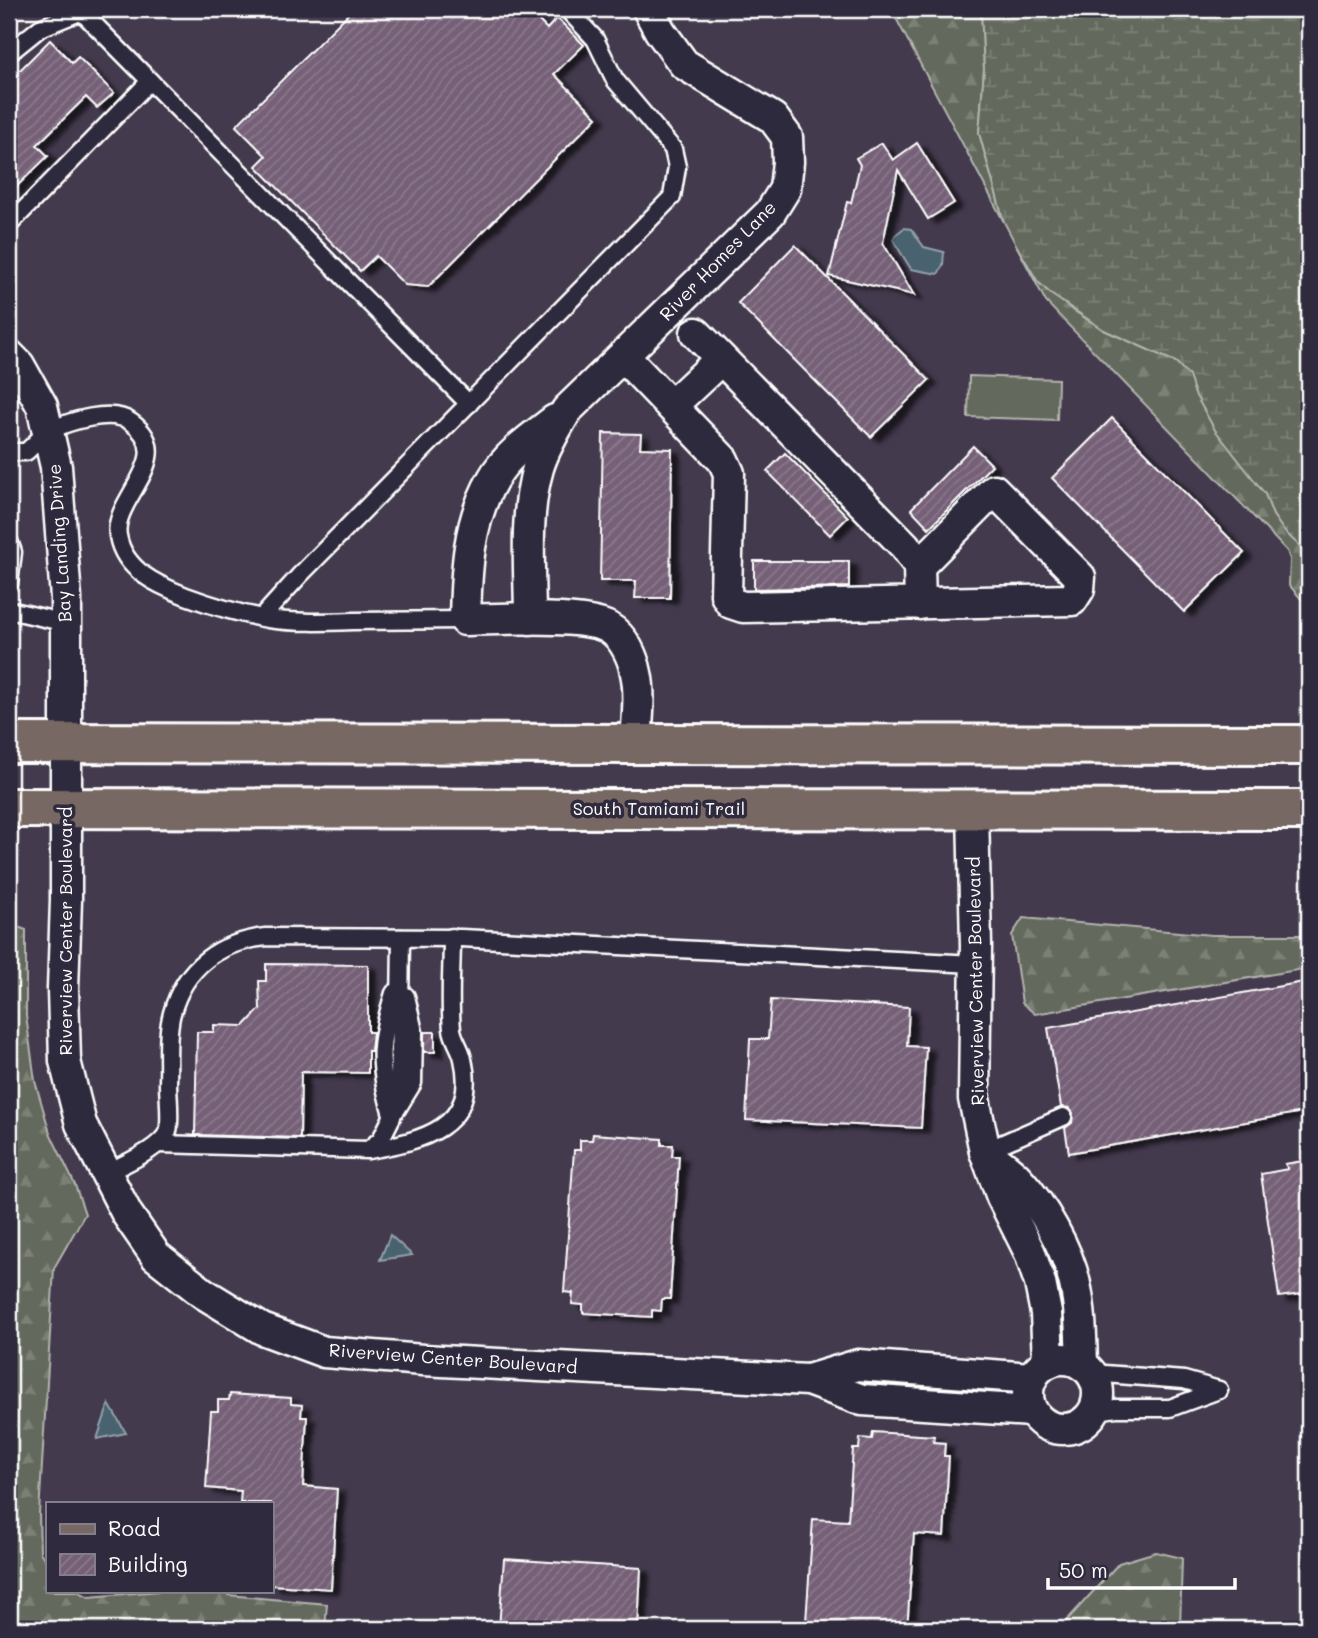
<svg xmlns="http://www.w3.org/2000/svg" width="1318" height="1638" viewBox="0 0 1318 1638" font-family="Mali,sans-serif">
	<defs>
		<pattern id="forest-firs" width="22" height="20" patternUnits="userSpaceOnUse" patternTransform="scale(1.75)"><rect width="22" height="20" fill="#646a5d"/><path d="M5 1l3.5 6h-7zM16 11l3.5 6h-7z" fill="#7b8075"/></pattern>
		<pattern id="wetland-marsh" width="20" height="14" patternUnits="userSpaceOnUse" patternTransform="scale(1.75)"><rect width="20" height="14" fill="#646a5d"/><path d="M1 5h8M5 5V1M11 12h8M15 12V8" fill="none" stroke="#7b8075"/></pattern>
		<pattern id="building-hatch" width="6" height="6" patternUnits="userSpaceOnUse" patternTransform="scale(1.75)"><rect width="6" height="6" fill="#756077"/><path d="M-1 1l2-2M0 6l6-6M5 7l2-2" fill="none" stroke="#8a788b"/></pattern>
		<filter id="shadow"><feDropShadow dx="8" dy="4.5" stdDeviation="2" flood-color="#0009"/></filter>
	</defs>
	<rect width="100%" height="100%" fill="#443a4e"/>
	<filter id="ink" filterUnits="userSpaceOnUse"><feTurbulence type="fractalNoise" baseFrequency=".0143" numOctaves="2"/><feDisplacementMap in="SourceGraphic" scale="14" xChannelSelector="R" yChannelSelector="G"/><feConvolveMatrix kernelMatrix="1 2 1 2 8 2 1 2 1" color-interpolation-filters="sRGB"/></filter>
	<g filter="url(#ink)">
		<g fill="url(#forest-firs)" stroke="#b2b4ae" stroke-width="2">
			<polygon points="878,9 981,9 984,69 979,133 1004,222 897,20 891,14"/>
			<polygon points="1015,243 1038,282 1071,309 1104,330 1176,362 1190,376 1195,394 1229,447 1265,494 1273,515 1284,530 1309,555 1309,608 1289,585 1290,559 1287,551 1046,302"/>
			<polygon points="1023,918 1212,935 1309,935 1309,968 1035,1014 1022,1003 1012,935"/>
			<polygon points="9,924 26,930 26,1016 35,1081 50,1133 75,1185 85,1214 54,1268 39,1514 40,1552 47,1563 47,1591 77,1591 89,1597 159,1591 225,1591 228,1595 327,1604 325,1629 9,1629"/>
			<polygon points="1156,1552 1182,1558 1180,1629 1059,1629 1119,1563"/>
		</g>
		<polygon fill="url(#wetland-marsh)" stroke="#b2b4ae" stroke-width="2" points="981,9 1309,9 1309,555 1284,531 1273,515 1265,494 1215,430 1195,394 1189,376 1176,362 1104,330 1052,295 1038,282 1015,243 1004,222 979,133 984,69"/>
		<polygon fill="#646a5d" stroke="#b2b4ae" stroke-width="2" points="969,376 1058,379 1057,420 968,417"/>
		<g fill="#496270" stroke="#92a1a9" stroke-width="2">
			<polygon points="904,228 911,229 924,247 944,252 943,265 938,274 911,269 893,240 895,235"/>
			<polygon points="390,1235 412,1255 380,1260"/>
			<polygon points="109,1404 126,1433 97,1439"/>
		</g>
		<g fill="url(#building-hatch)" stroke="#fff" stroke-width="2" filter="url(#shadow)">
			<polygon points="353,9 527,9 547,29 557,18 584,45 554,74 597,117 428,287 405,285 376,256 360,271 256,166 266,156 236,126"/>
			<polygon points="50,40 72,63 78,57 114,93 97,108 86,97 37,145 48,156 9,194 9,81"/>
			<polygon points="882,143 893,160 917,143 954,203 928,219 898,170 883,243 914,295 829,276 847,202 851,203 860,165 856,158"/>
			<polygon points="795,245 929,380 871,437 738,303"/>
			<polygon points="1112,418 1244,553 1184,612 1052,478"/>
			<polygon points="603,433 641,434 640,448 672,449 670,598 635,598 636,581 600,581"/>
			<polygon points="973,446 992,465 929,528 911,509"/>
			<polygon points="785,453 848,517 830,535 767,471"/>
			<polygon points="754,561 849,561 849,587 754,589"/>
			<polygon points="266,964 368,965 368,1032 373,1032 371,1051 368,1051 368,1073 301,1072 300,1138 195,1135 197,1032 214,1032 214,1025 244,1026 260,1009 259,981 266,981"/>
			<polygon points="1309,981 1309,1111 1069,1153 1065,1128 1072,1123 1073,1113 1069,1108 1061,1107 1048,1028"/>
			<polygon points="771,1000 909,1007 907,1046 926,1047 921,1128 746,1120 750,1039 768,1039"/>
			<rect x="424" y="1032" width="11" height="20"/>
			<polygon points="593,1134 662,1139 662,1145 673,1145 672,1156 679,1156 670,1299 662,1299 661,1311 652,1310 652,1317 583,1313 583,1305 572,1304 573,1293 564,1292 574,1150 580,1150 580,1140 592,1140"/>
			<polygon points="1309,1160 1309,1293 1279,1297 1261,1174 1288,1169 1285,1164"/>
			<polygon points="230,1394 291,1398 291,1404 302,1405 301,1417 307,1417 303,1486 337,1489 331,1589 271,1585 271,1503 240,1503 241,1491 206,1488 211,1411 218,1411 218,1400 229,1400"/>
			<polygon points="873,1432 934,1436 933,1442 945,1443 944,1456 949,1456 944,1536 914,1534 907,1629 806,1622 813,1519 848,1521 853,1449 859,1449 860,1438 872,1439"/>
			<polygon points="504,1559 641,1568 638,1629 499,1629"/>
		</g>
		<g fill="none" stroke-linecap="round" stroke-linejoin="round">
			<g stroke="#fff" stroke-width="21">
				<g id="lane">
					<polyline points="82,12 469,404"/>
					<polyline points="9,53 40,28 87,9"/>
					<polyline points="9,225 150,81"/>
					<path d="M9 452H26C33 446 41 436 49 431 69 421 112 408 131 422 180 457 111 499 118 536 124 570 157 585 186 596 213 606 240 614 268 619 296 623 325 622 353 621 391 621 428 620 465 620"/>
					<polyline points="9,541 13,552 9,584"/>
					<polyline points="9,610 66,623"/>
					<polyline points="262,617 300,575 672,197 677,167 673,149 615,80 595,39 567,9"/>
					<polyline points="397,1109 413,1083 414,1032 406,996"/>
					<path d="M391 1111C377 1061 379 1042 394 993"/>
					<path d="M159 1144 368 1150C422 1141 479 1128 463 1059 461 1048 453 1039 452 1029 449 999 452 967 452 937"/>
					<polyline points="368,1150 381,1139 392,1117 399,1079 401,938"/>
					<polyline points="985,1151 1063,1117"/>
					<path d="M107 1173C123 1164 161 1149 168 1131 171 1121 168 1095 168 1083 169 1060 166 1035 172 1013 185 966 220 942 266 937L461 938 975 964"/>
					<polyline points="1091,1373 1184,1380 1219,1390"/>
					<polyline points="1092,1412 1116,1408 1170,1408 1219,1390"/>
				</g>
			</g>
			<g stroke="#fff" stroke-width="35">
				<g id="street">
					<polyline points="696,333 905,546 919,566"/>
					<polyline points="9,355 19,365 42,406 56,467 66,598 66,900 63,989 65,1061 81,1124 127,1214 156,1256 203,1293 262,1329 324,1352 423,1360 808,1380 862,1400 1032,1411"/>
					<polyline points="624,357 723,460 729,473 726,595 731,603 743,607 1072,600 1079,589 1080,577 994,490 919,566 920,604"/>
					<polyline points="671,406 721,359"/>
					<path d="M555 420C534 436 506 455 493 479 468 522 466 571 465 620 497 619 585 614 609 628 624 637 633 657 636 673 641 694 637 721 636 743"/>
					<path d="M530 619C530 570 524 516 538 468 544 448 556 428 567 410L770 213 785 189 788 162 787 137 773 118 684 64 660 31 648 9"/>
					<polyline points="973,810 976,946 974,1099 985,1151 1002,1197 1030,1253 1040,1283 1046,1313 1048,1362"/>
					<path d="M985 1152C996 1161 1009 1169 1019 1180 1042 1205 1068 1250 1075 1284 1081 1310 1081 1338 1082 1365"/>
					<circle cx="1063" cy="1394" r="35"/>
					<polyline points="808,1380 858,1365 1032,1378"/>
				</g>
			</g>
			<g stroke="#fff" stroke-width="44">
				<g id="primary">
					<polyline points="9,743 1309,745"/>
					<polyline points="9,808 1309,810"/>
				</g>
			</g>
			<use href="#lane" stroke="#2f2a3d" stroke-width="16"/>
			<use href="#street" stroke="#2f2a3d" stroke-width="30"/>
			<use href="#primary" stroke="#776864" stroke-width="38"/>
		</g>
	</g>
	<g text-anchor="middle" stroke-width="7" stroke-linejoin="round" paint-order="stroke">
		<g font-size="18" fill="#fff" stroke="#2f2a3d">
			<text transform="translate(718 261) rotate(-46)" y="6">River Homes Lane</text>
			<text transform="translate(60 543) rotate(-94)" y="6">Bay Landing Drive</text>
			<text x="659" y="815">South Tamiami Trail</text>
			<text transform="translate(66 931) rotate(-90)" y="6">Riverview Center Boulevard</text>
			<text transform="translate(976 981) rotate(-91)" y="6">Riverview Center Boulevard</text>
			<text transform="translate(453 1359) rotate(4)" y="6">Riverview Center Boulevard</text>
		</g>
	</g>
	<rect width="1318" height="1638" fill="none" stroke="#2f2a3d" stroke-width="35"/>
	<rect x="18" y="18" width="1283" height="1603" fill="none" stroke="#fff" stroke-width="2.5" filter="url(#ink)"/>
	<rect x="46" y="1502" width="228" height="91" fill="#2f2a3d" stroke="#827f8b" stroke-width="2"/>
	<rect x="60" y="1524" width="35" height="10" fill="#776864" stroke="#827f8b" stroke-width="2"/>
	<text x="108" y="1536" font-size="21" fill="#ffffff">Road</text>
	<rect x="60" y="1554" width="35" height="21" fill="url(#building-hatch)" stroke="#827f8b" stroke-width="2"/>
	<text x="108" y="1572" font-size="21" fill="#ffffff">Building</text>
	<path d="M1048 1578v10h187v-10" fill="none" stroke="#ffffff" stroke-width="3.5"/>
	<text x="1059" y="1578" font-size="21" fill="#ffffff" stroke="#2f2a3d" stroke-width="5" paint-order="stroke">50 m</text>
</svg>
